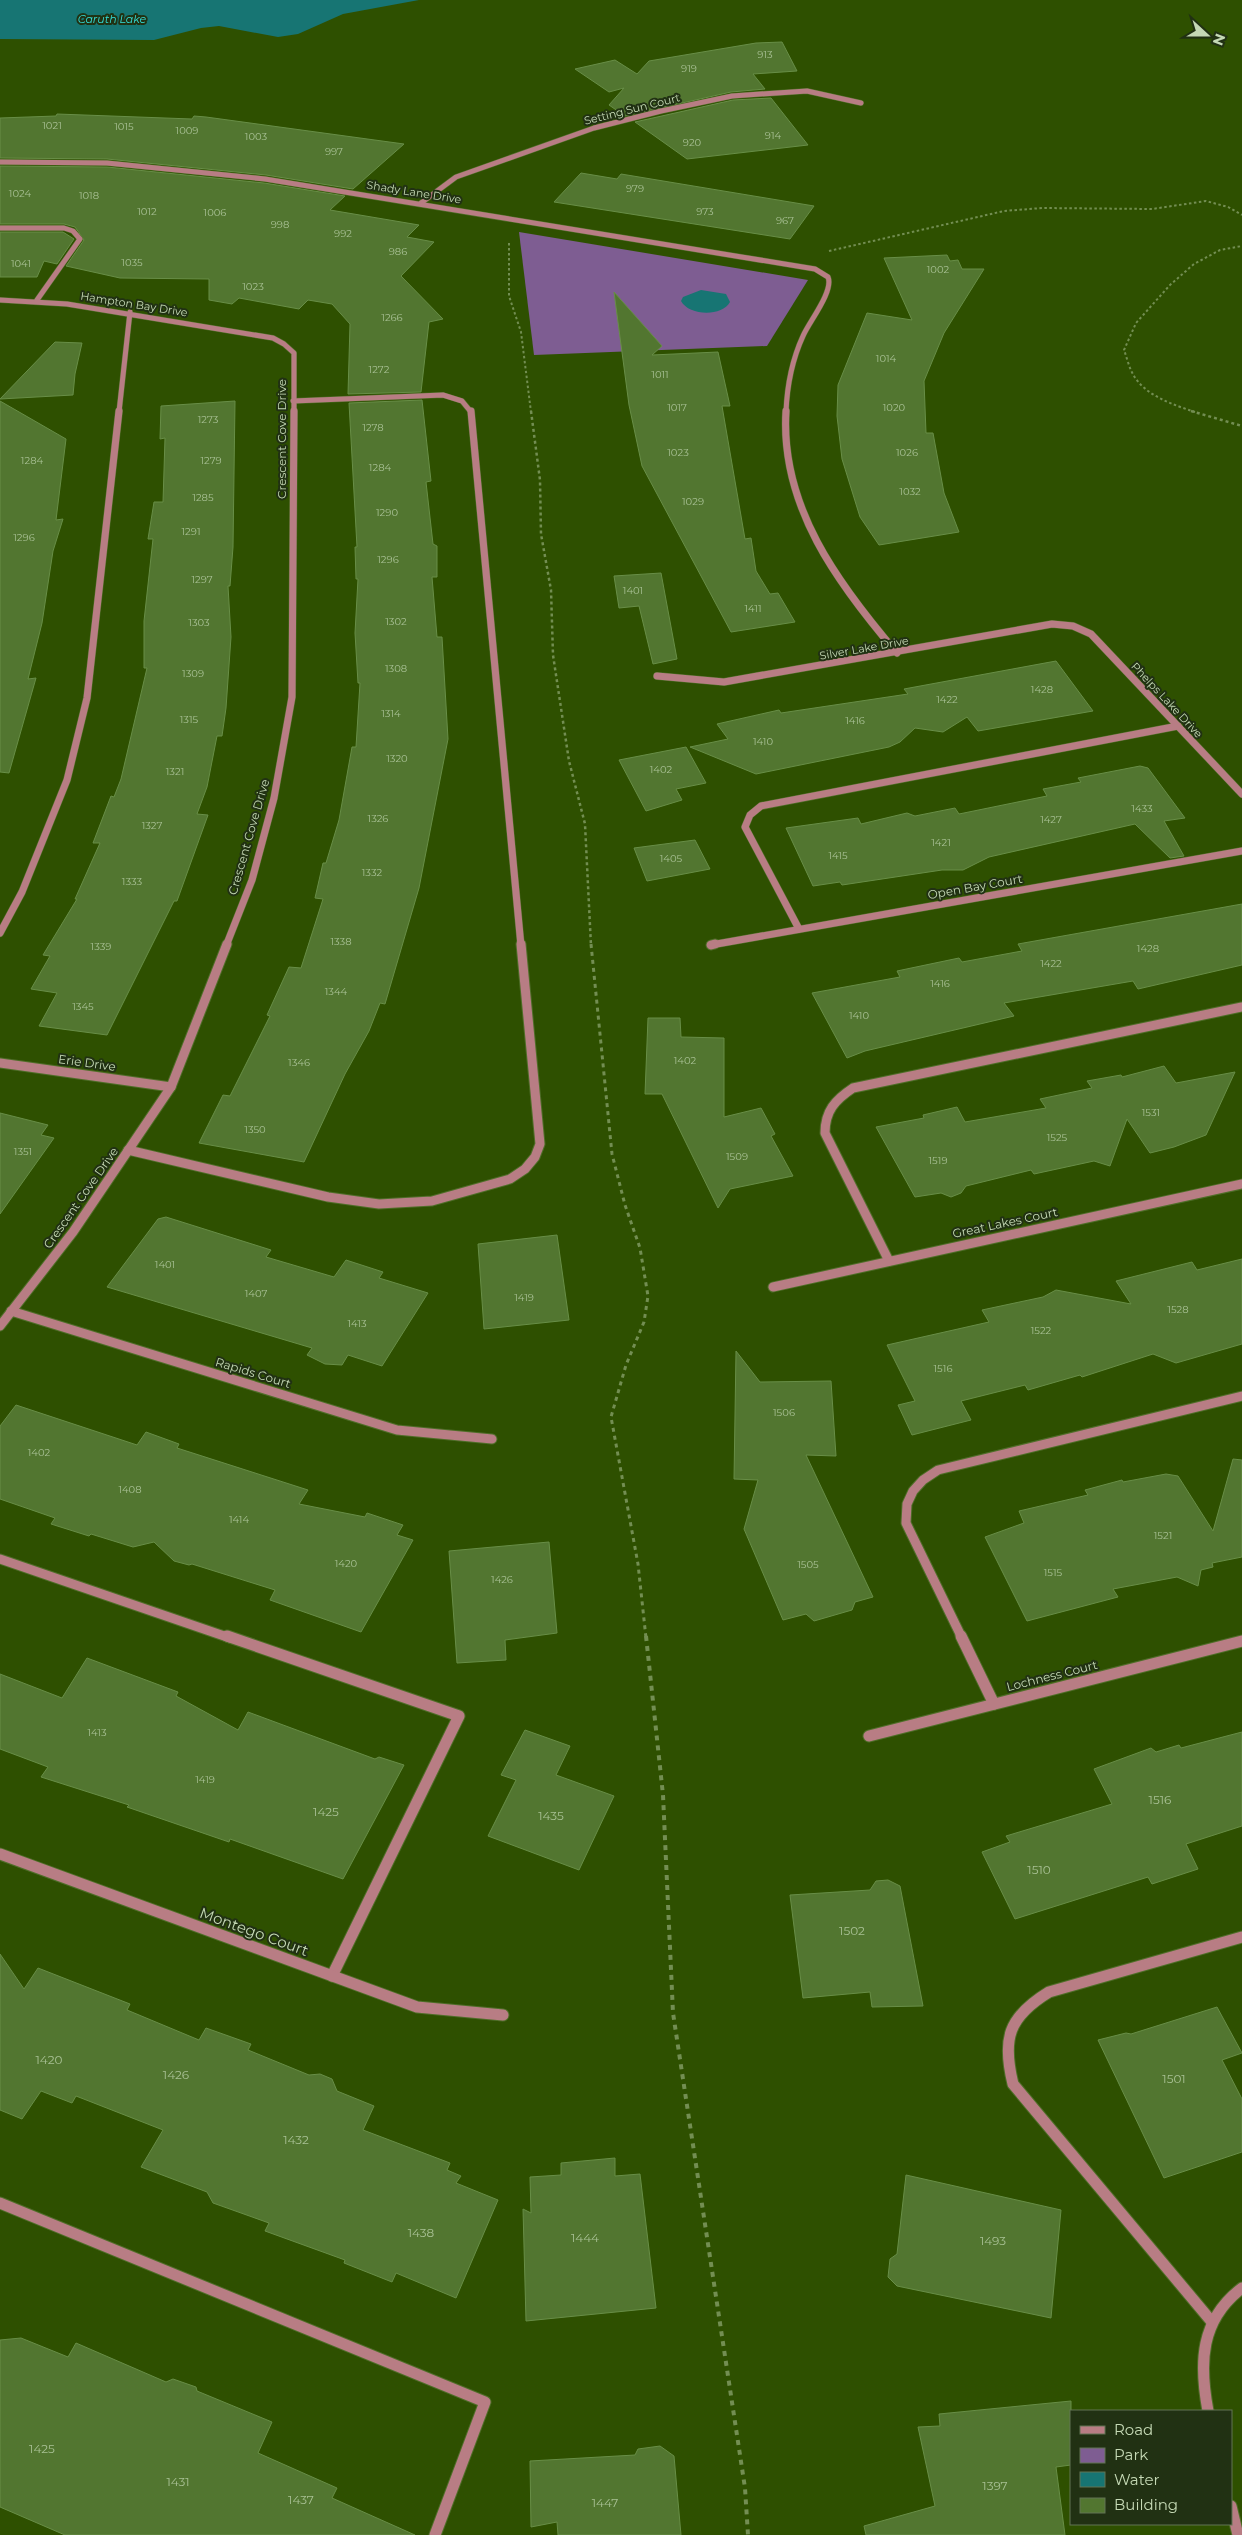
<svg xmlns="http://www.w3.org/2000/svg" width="1242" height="2535" viewBox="0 0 1242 2535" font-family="Montserrat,sans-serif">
	<rect width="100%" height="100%" fill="#2e5000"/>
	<polygon fill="#7e5d92" points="519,232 808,280 767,346 534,355"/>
	<g fill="#177573">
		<polygon points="0,0 419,0 343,14 298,34 278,37 219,26 201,28 154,40 0,39"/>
		<path d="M701 290 726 294 730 302C722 317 689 316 681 301L683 297Z"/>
	</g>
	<g fill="#527630" stroke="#688e47">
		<polygon points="782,42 797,71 753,74 765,89 731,92 625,116 609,105 624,88 609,92 575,69 615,60 637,74 649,61 756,43"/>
		<polygon points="771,98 808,145 687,159 635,122 733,100"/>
		<polygon points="57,114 192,119 194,116 206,117 404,144 353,189 266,175 107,159 0,158 0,118 56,116"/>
		<polygon points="0,166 107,167 264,183 345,196 330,210 419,225 407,237 434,242 401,276 443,319 429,322 421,392 348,394 350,324 332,304 308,300 299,309 239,298 232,304 209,300 209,279 120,278 66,266 84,240 75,227 64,224 0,224"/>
		<polygon points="581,173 617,179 621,174 814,206 790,239 554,202"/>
		<polygon points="0,232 63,232 74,239 57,264 44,261 37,277 0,277"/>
		<polygon points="947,255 950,261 958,260 962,269 984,269 944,333 924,381 926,433 933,433 944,493 959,532 879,545 860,517 842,459 837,416 838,385 867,313 912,320 884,258"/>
		<polygon points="614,292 662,346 652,355 718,352 730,406 722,406 745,539 751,538 756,571 770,594 778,593 795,622 731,632 642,466 629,405"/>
		<polygon points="55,342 82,343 75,374 73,395 0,399"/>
		<polygon points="422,400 431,481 426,482 433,544 437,546 437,577 432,577 437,637 442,637 448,739 419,888 385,1004 380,1003 369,1031 345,1074 304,1162 199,1143 223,1095 230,1096 270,1016 267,1015 289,967 301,968 323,899 315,898 323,863 326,863 339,820 352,747 356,747 360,683 358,683 355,633 358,579 356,579 355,547 357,547 349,403"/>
		<polygon points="0,401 66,439 56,520 63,519 53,551 42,623 28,679 36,678 9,773 0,772"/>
		<polygon points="235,401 233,547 230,586 228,586 231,637 226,708 222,736 217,736 207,787 197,814 208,815 177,901 174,901 107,1035 39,1026 57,993 31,989 50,956 43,955 77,899 75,899 100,843 93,843 111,796 114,797 121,779 147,668 144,668 144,621 153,539 148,539 154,502 163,502 165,438 160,439 161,406"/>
		<polygon points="661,573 677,659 653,664 639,606 619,608 614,576"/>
		<polygon points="1056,661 1093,711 978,731 967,717 943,732 915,728 900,742 889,747 756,774 690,747 728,739 717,724 779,710 781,713 908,694 904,689"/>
		<polygon points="686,747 706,783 676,789 682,800 646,811 619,760"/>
		<polygon points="1140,766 1148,768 1185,818 1164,821 1184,856 1170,858 1135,824 989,857 963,870 942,870 842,885 840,882 813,886 786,828 858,818 861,824 907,813 915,816 955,808 959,814 1047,796 1043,789 1081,782 1078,778"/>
		<polygon points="695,840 710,869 647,881 634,848"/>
		<polygon points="1242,904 1242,965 1138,989 1133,981 1004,1003 1014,1016 865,1051 847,1058 812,993 900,977 897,971 959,958 962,962 1022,951 1018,944"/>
		<polygon points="648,1018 680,1018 681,1037 724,1038 724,1117 761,1108 775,1134 771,1136 793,1176 730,1189 718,1208 662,1094 645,1094"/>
		<polygon points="1164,1066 1176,1083 1235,1072 1206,1135 1174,1147 1150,1153 1127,1119 1110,1166 1094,1161 1034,1174 1031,1170 966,1186 961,1193 951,1197 941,1193 915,1197 876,1127 924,1118 923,1115 957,1107 965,1122 1046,1108 1040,1099 1092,1088 1087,1081 1121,1075 1122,1077"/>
		<polygon points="0,1113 48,1125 41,1135 54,1138 0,1214"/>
		<polygon points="166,1217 271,1250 266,1257 334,1277 346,1260 383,1272 379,1278 428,1293 382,1366 348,1355 342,1365 325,1364 307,1355 312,1348 107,1287 158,1219"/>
		<polygon points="557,1235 569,1320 484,1329 478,1244"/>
		<polygon points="1242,1259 1242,1344 1176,1363 1153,1354 1082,1377 1080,1375 1028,1390 1025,1385 961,1401 971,1420 912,1435 898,1405 915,1401 887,1345 989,1322 982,1310 1043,1297 1056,1290 1131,1304 1116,1281 1192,1262 1197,1270"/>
		<polygon points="736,1351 760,1382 831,1381 836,1456 806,1455 873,1597 855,1602 852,1610 814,1621 806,1614 783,1620 744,1529 758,1480 734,1479"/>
		<polygon points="16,1405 137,1445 146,1432 179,1444 177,1448 308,1490 299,1504 365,1517 367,1513 403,1525 397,1535 413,1540 361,1632 270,1600 275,1590 192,1564 189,1565 174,1561 154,1542 133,1547 91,1534 89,1536 51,1524 55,1518 0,1499 0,1426"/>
		<polygon points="1233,1459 1242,1460 1242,1557 1212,1563 1213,1567 1201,1570 1198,1586 1177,1577 1113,1589 1118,1597 1027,1621 985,1537 1024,1523 1019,1511 1088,1495 1085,1490 1122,1480 1123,1482 1166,1474 1178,1476 1213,1531"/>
		<polygon points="549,1542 557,1633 505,1640 506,1660 457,1663 449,1551"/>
		<polygon points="87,1658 178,1692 176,1696 238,1730 248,1712 375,1759 379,1757 404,1765 343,1879 230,1839 229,1842 127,1807 129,1805 41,1777 48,1767 0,1749 0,1674 62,1698"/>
		<polygon points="525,1730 570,1746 556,1775 614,1796 579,1870 488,1836 516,1780 501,1775"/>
		<polygon points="1242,1732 1242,1826 1186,1844 1198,1869 1152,1884 1148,1877 1015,1919 982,1852 1010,1842 1006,1836 1112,1804 1094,1769 1151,1748 1156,1752 1179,1745 1181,1748"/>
		<polygon points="888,1880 900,1886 923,2006 872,2007 870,1992 803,1998 790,1895 870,1890 876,1881"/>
		<polygon points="0,1954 24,1989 38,1968 130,2004 127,2010 199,2040 206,2028 251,2044 248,2050 309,2075 320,2074 332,2079 337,2091 374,2106 363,2130 450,2163 447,2170 461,2176 456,2183 498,2200 456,2298 396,2273 392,2282 344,2263 345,2260 265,2231 269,2223 213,2203 207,2192 141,2167 163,2130 76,2096 72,2103 41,2091 22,2119 0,2110"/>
		<polygon points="1217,2007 1242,2053 1222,2060 1242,2099 1242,2152 1164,2178 1098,2040 1126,2033 1131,2034"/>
		<polygon points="615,2158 615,2176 640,2174 656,2308 526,2321 523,2209 531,2213 530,2177 561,2175 561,2163"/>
		<polygon points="906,2175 1061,2210 1051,2318 897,2286 888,2277 890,2259 897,2254"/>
		<polygon points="21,2338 68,2357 76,2343 166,2382 173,2379 196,2387 197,2391 272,2422 258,2453 337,2488 332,2498 415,2535 65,2535 0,2507 0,2340"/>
		<polygon points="1071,2401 1071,2465 1056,2467 1065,2535 866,2535 864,2526 935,2506 918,2427 940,2426 939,2414"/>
		<polygon points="660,2446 674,2456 681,2535 558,2535 557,2522 531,2527 530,2461 635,2455 638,2449"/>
	</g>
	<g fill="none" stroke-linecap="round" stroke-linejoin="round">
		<g stroke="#4f6e28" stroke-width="6">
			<g id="minor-far3">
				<path d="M0 162 107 163 265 179 815 269 828 277C834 291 809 322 803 336 792 360 787 387 786 412"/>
				<polyline points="421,203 456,177 594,128 661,111 732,96 807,91 861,103"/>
				<polyline points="0,228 64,228 73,231 80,239 37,300"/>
				<polyline points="0,300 67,304 273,338 284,344 294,353 294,412"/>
				<polyline points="293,401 443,395 462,401 471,412"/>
				<polyline points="119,412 130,312"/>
			</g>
		</g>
		<g stroke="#4f6e28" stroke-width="8">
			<g id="minor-far2">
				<polyline points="471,411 521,946"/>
				<path d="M786 411C780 506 838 584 897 653"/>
				<polyline points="657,676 724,682 1052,624 1073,626 1091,634 1242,794"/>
				<polyline points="799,929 745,827 750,815 761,806 1178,726"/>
				<polyline points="0,933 22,892 67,780 87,698 119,411"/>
				<polyline points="711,945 1242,851"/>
				<polyline points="226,946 252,880 274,798 292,697 294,411"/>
			</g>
		</g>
		<g stroke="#4f6e28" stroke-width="11">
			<g id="minor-far1">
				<polyline points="711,945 715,944"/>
				<polyline points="0,1063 171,1087"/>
				<polyline points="128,1150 328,1197 379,1204 432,1201 510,1179 525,1169 535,1157 540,1144 521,944"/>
				<path d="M889 1261 825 1133C825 1111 835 1100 853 1088L1242 1007"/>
				<polyline points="773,1287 1242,1184"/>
				<polyline points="11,1311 397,1430 492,1439"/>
				<polyline points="0,1326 73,1232 171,1087 227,944"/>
				<polyline points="0,1559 230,1638"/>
				<polyline points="962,1638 906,1523 907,1504 913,1491 923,1480 938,1470 1242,1396"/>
			</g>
		</g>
		<g stroke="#4f6e28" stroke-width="13">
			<g id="minor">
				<polyline points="227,1636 459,1716 332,1976"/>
				<polyline points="961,1636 994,1704"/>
				<polyline points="869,1736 1242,1641"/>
				<polyline points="0,1854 417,2007 503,2015"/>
				<polyline points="0,2203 485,2402 435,2535"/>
				<path d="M1212 2322 1013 2084C1002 2039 1008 2017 1049 1992L1242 1937"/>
				<path d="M1208 2411C1199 2363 1200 2320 1242 2288"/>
				<polyline points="1231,2506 1238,2535"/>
			</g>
		</g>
		<g stroke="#738e52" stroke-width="2" stroke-dasharray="2.5 2.5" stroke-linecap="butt">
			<polyline points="509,243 509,296 521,332 531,412"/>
			<polyline points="829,251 1004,211 1042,208 1152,209 1206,201 1228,207 1242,215"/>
			<path d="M1195 412C1174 405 1146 396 1134 376 1129 368 1127 358 1124 350L1136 323 1170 285 1194 264 1220 250 1242 246"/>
		</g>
		<g stroke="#738e52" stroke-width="2.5" stroke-dasharray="3 3" stroke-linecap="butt">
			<polyline points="531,411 540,480 541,534 551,590 553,655 569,761 585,824 591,946"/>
			<polyline points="1191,411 1242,426"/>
		</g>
		<polyline stroke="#738e52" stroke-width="3" stroke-dasharray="4 4" stroke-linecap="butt" points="591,944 612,1154 625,1205 640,1248 648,1296 644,1322 626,1365 611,1417 638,1564 646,1638"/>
		<polyline stroke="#738e52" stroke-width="4" stroke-dasharray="5 5" stroke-linecap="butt" points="646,1636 663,1795 673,2013 745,2488 748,2535"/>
		<use href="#minor-far3" stroke="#b87d84" stroke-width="5"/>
		<use href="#minor-far2" stroke="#b87d84" stroke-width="7"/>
		<use href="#minor-far1" stroke="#b87d84" stroke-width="9"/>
		<use href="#minor" stroke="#b87d84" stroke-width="11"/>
	</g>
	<g text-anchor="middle" stroke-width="4" stroke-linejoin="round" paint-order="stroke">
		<g font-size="10" fill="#a8c094">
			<text x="765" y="58">913</text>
			<text x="689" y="72">919</text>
			<text x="52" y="129">1021</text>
			<text x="124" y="130">1015</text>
			<text x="187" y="134">1009</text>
			<text x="773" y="139">914</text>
			<text x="256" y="140">1003</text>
			<text x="692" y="146">920</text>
			<text x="334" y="155">997</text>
			<text x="635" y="192">979</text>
			<text x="20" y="197">1024</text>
			<text x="89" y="199">1018</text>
			<text x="147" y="215">1012</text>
			<text x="705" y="215">973</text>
			<text x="215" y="216">1006</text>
			<text x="785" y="224">967</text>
			<text x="280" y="228">998</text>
			<text x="343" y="237">992</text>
			<text x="398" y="255">986</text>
			<text x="132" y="266">1035</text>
			<text x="21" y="267">1041</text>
			<text x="938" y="273">1002</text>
			<text x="253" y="290">1023</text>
			<text x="392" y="321">1266</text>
			<text x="886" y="362">1014</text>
			<text x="379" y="373">1272</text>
			<text x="660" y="378">1011</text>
			<text x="677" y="411">1017</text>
			<text x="894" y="411">1020</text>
			<text x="208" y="423">1273</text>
			<text x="373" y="431">1278</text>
			<text x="678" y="456">1023</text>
			<text x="907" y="456">1026</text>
			<text x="32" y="464">1284</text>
			<text x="211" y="464">1279</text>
			<text x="380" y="471">1284</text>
			<text x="910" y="495">1032</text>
			<text x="203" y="501">1285</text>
			<text x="693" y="505">1029</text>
			<text x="387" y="516">1290</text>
			<text x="191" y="535">1291</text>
			<text x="24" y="541">1296</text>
			<text x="388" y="563">1296</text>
			<text x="202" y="583">1297</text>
			<text x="633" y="594">1401</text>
			<text x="753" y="612">1411</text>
			<text x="396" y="625">1302</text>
			<text x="199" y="626">1303</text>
			<text x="396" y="672">1308</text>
			<text x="193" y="677">1309</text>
			<text x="1042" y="693">1428</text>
			<text x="947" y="703">1422</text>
			<text x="391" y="717">1314</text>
			<text x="189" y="723">1315</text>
			<text x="855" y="724">1416</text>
			<text x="763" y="745">1410</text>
			<text x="397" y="762">1320</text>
			<text x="661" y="773">1402</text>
			<text x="175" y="775">1321</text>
			<text x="1142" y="812">1433</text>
			<text x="378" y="822">1326</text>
			<text x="1051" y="823">1427</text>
			<text x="152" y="829">1327</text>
			<text x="941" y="846">1421</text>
			<text x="838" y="859">1415</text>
			<text x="671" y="862">1405</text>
			<text x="372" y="876">1332</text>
			<text x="132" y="885">1333</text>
			<text x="341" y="945">1338</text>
			<text x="101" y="950">1339</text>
			<text x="1148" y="952">1428</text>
			<text x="1051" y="967">1422</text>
			<text x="940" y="987">1416</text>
			<text x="336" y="995">1344</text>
			<text x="83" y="1010">1345</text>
			<text x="859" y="1019">1410</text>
			<text x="685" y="1064">1402</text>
			<text x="299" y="1066">1346</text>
			<text x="1151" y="1116">1531</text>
			<text x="255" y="1133">1350</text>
			<text x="1057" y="1141">1525</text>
			<text x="23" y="1155">1351</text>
			<text x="737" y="1160">1509</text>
			<text x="938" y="1164">1519</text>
			<text x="165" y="1268">1401</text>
			<text x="256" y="1297">1407</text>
			<text x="524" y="1301">1419</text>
			<text x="1178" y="1313">1528</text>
			<text x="357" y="1327">1413</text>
			<text x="1041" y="1334">1522</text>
			<text x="943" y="1372">1516</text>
			<text x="784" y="1416">1506</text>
			<text x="39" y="1456">1402</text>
			<text x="130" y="1493">1408</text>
			<text x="239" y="1523">1414</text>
			<text x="1163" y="1539">1521</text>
			<text x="346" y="1567">1420</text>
			<text x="808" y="1568">1505</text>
			<text x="1053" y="1576">1515</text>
			<text x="502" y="1583">1426</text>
			<text x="97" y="1736">1413</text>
			<text x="205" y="1783">1419</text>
		</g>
		<g font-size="11" font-style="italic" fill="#34e0db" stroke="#213113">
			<text x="112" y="23">Caruth Lake</text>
		</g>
		<g font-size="11" fill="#c5d9b5" stroke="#213113">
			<text transform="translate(632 109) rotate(-14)" y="4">Setting Sun Court</text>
			<text transform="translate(414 192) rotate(9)" y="4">Shady Lane Drive</text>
			<text transform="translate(134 304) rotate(9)" y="4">Hampton Bay Drive</text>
			<text transform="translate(864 648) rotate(-10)" y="4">Silver Lake Drive</text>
			<text transform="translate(1167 700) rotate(47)" y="4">Phelps Lake Drive</text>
		</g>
		<g font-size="12" fill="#c5d9b5" stroke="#213113">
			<text transform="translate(282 439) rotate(-90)" y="4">Crescent Cove Drive</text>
			<text transform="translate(249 837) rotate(-74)" y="4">Crescent Cove Drive</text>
			<text transform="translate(975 887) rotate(-10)" y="4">Open Bay Court</text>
			<text transform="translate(87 1063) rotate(8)" y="4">Erie Drive</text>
			<text transform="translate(81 1198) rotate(-55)" y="4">Crescent Cove Drive</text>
			<text transform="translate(1005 1223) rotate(-12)" y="4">Great Lakes Court</text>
			<text transform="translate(253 1373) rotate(17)" y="4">Rapids Court</text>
			<text transform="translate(1052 1676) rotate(-14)" y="4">Lochness Court</text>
		</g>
		<g font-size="12" fill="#a8c094">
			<text x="1160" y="1804">1516</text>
			<text x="326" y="1816">1425</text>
			<text x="551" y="1820">1435</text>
			<text x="1039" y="1874">1510</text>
			<text x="852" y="1935">1502</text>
			<text x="49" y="2064">1420</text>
			<text x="176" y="2079">1426</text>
			<text x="1174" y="2083">1501</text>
			<text x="296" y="2144">1432</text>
			<text x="421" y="2237">1438</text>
			<text x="585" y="2242">1444</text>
			<text x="993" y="2245">1493</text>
			<text x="42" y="2453">1425</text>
			<text x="178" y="2486">1431</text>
			<text x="995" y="2490">1397</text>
			<text x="301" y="2504">1437</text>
			<text x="605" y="2507">1447</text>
		</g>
		<g font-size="15" fill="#c5d9b5" stroke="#213113">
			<text transform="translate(254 1932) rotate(20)" y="5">Montego Court</text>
		</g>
	</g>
	<rect x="1070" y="2410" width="162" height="115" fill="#213113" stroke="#637454"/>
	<rect x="1080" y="2426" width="25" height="8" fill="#b87d84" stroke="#637454"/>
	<text x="1114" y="2435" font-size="15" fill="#c5d9b5">Road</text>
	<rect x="1080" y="2448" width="25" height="15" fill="#7e5d92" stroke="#637454"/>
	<text x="1114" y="2460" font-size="15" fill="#c5d9b5">Park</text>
	<rect x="1080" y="2472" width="25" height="15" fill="#177573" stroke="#637454"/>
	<text x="1114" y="2485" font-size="15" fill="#c5d9b5">Water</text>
	<rect x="1080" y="2498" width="25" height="15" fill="#527630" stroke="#637454"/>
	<text x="1114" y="2510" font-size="15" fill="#c5d9b5">Building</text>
	<g transform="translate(1207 35) rotate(111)" stroke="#213113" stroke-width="4" paint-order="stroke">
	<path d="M0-4L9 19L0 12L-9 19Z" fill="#c5d9b5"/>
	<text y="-8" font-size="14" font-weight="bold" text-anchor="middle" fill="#c5d9b5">N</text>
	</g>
</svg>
